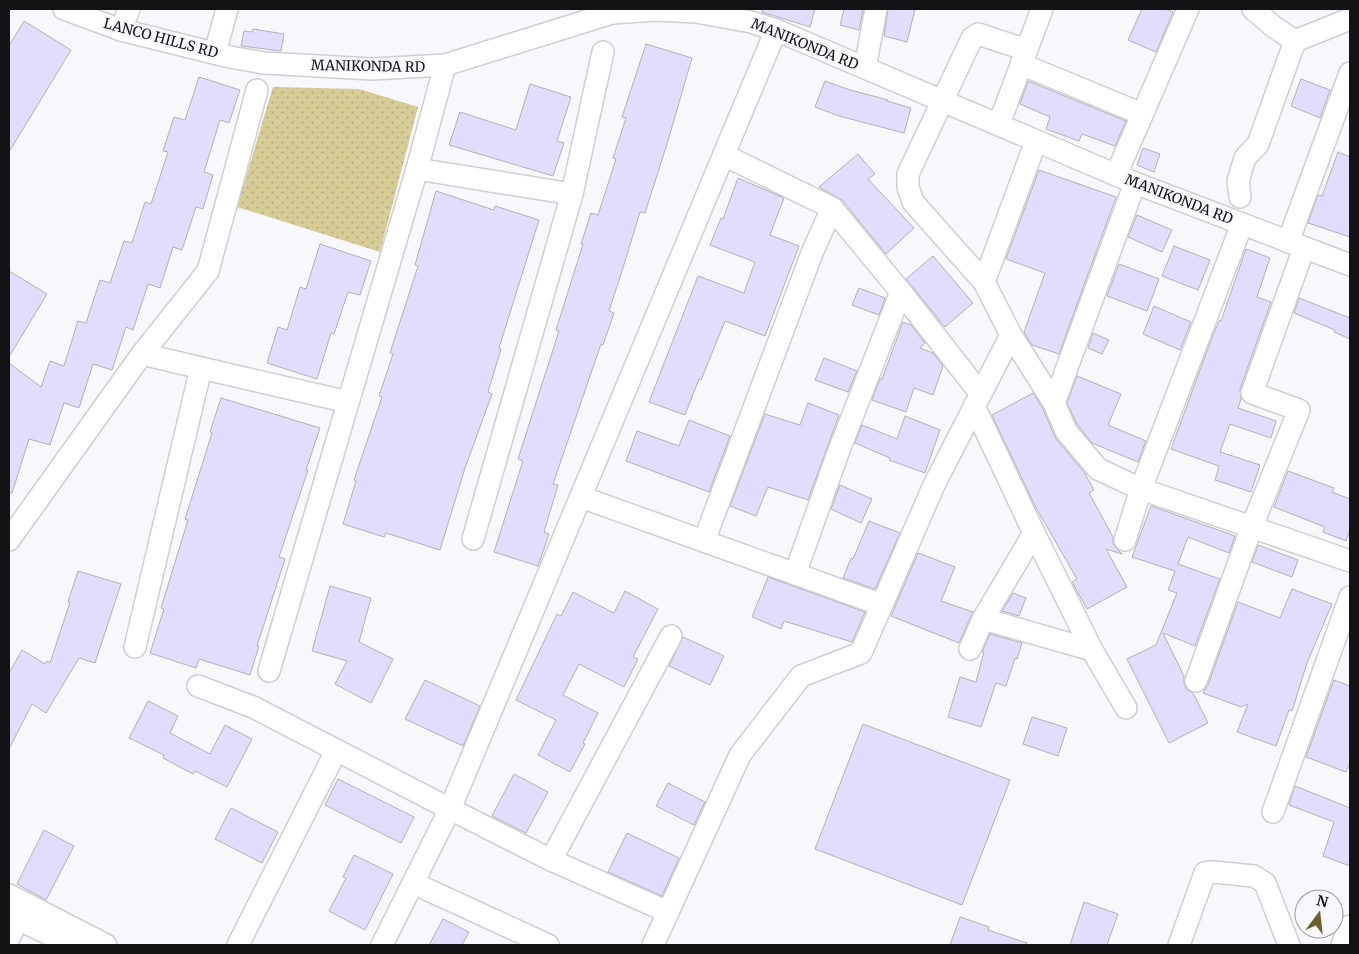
<svg xmlns="http://www.w3.org/2000/svg" width="1359" height="954" viewBox="0 0 1359 954" font-family="Merriweather,serif">
	<defs>
		<pattern id="park-dots" width="8" height="8" patternUnits="userSpaceOnUse" patternTransform="scale(1.25)"><rect width="8" height="8" fill="#d6cc95"/><path d="M2 2h.1M6 6h.1" fill="none" stroke="#b7ae80" stroke-width="1.8" stroke-linecap="round"/></pattern>
	</defs>
	<rect width="100%" height="100%" fill="#f8f8fc"/>
	<polygon fill="url(#park-dots)" points="273,87 359,89 418,107 380,252 237,207"/>
	<g fill="#e1ddfc" stroke="#b2b1b5">
		<polygon points="762,9 815,9 810,27 762,12"/>
		<polygon points="844,9 863,9 859,30 840,25"/>
		<polygon points="888,9 915,9 907,42 884,36"/>
		<polygon points="1142,9 1165,9 1173,12 1156,52 1128,40"/>
		<polygon points="24,21 71,50 9,152 9,46"/>
		<polygon points="253,29 284,34 281,51 241,46 244,31 252,32"/>
		<polygon points="646,44 692,58 667,144 645,213 640,212 622,271 609,311 614,313 603,345 601,344 553,484 558,485 544,532 549,534 538,566 494,552 523,461 518,459 559,331 556,330 583,244 581,244 591,213 598,215 616,159 613,158 626,118 622,117"/>
		<polygon points="199,77 240,90 229,123 220,120 204,172 213,175 203,209 196,207 182,250 173,247 160,288 148,284 133,330 126,327 112,370 93,364 79,408 64,403 50,445 29,439 12,493 9,493 9,363 41,387 50,361 64,366 78,321 86,323 100,280 110,283 124,241 132,243 145,202 151,204 168,152 163,151 174,117 185,120"/>
		<polygon points="1301,79 1330,90 1320,118 1291,106"/>
		<polygon points="825,81 847,89 888,100 887,101 911,108 904,133 839,116 815,107"/>
		<polygon points="1028,81 1126,121 1115,146 1082,134 1079,141 1046,129 1050,117 1020,104"/>
		<polygon points="530,84 571,97 557,141 564,143 553,176 449,145 460,112 516,130"/>
		<polygon points="1143,148 1160,154 1154,172 1137,165"/>
		<polygon points="1338,152 1350,157 1350,237 1308,223 1318,195 1322,196"/>
		<polygon points="858,154 875,174 868,179 914,228 886,254 842,200 819,187"/>
		<polygon points="1039,170 1116,197 1059,354 1032,345 1024,332 1045,273 1006,259"/>
		<polygon points="738,178 784,198 770,235 799,246 765,336 725,321 701,380 699,379 685,415 649,402 698,276 744,293 755,262 710,245 721,218 723,219"/>
		<polygon points="436,191 494,210 495,206 539,220 499,348 501,349 488,392 492,394 465,468 440,550 386,533 384,537 343,524 356,481 354,480 382,397 379,396 393,354 390,353 418,266 415,265"/>
		<polygon points="1137,215 1172,230 1162,252 1128,237"/>
		<polygon points="320,244 371,261 360,295 348,292 334,334 331,333 317,379 267,363 278,327 287,330 300,287 306,289"/>
		<polygon points="1174,246 1210,260 1198,290 1162,276"/>
		<polygon points="1246,249 1270,258 1257,297 1271,302 1240,389 1241,399 1238,408 1276,421 1271,438 1230,424 1220,452 1260,465 1251,492 1215,480 1219,466 1171,449 1214,332 1220,320 1221,321"/>
		<polygon points="933,256 973,303 945,327 906,279"/>
		<polygon points="1119,264 1159,279 1147,311 1107,296"/>
		<polygon points="9,271 47,294 9,357"/>
		<polygon points="859,288 885,298 879,315 852,305"/>
		<polygon points="1299,298 1350,318 1350,339 1334,332 1335,330 1294,313"/>
		<polygon points="1154,306 1191,322 1180,350 1143,334"/>
		<polygon points="903,322 911,325 925,343 920,348 933,353 943,366 933,395 914,388 906,412 872,400 880,379 882,379"/>
		<polygon points="1093,333 1109,340 1102,354 1088,348"/>
		<polygon points="824,358 857,371 848,392 815,380"/>
		<polygon points="1077,376 1121,394 1108,425 1146,441 1138,462 1092,443 1077,424 1067,403"/>
		<polygon points="1033,393 1043,409 1056,439 1084,472 1094,490 1089,493 1113,537 1113,543 1116,548 1122,554 1106,549 1127,587 1087,609 1072,582 1077,579 1035,506 992,415"/>
		<polygon points="221,398 320,428 306,470 308,470 279,557 285,559 257,646 259,646 250,675 199,659 196,668 150,653 164,609 161,608 188,520 185,519 212,433 210,432"/>
		<polygon points="808,403 839,415 808,500 768,487 756,516 730,506 765,414 800,425"/>
		<polygon points="905,416 940,430 925,473 889,460 890,458 855,443 862,425 897,439"/>
		<polygon points="689,420 730,436 709,492 626,461 637,431 679,446"/>
		<polygon points="1288,471 1334,488 1332,492 1350,499 1350,529 1346,541 1323,532 1325,527 1274,507"/>
		<polygon points="840,485 872,499 861,523 831,509"/>
		<polygon points="1151,506 1235,536 1229,553 1188,537 1178,564 1220,579 1195,646 1163,633 1184,676 1184,683 1186,689 1193,693 1208,723 1169,743 1127,659 1156,645 1177,593 1168,590 1175,571 1132,557"/>
		<polygon points="869,521 900,533 875,589 843,578 851,558 853,559"/>
		<polygon points="1258,545 1298,560 1292,577 1252,562"/>
		<polygon points="918,553 955,567 941,601 973,612 959,643 891,616"/>
		<polygon points="78,571 121,584 95,663 79,658 46,713 32,704 9,749 9,673 22,650 45,664 47,661 50,663 70,602 68,602"/>
		<polygon points="768,577 865,612 852,642 784,621 781,629 752,617"/>
		<polygon points="330,586 371,598 359,642 393,659 371,703 335,684 347,661 312,651"/>
		<polygon points="1292,589 1332,604 1307,663 1292,711 1289,710 1276,746 1237,732 1248,704 1241,707 1203,693 1208,685 1238,602 1280,618"/>
		<polygon points="625,591 658,609 633,657 638,659 624,687 579,664 563,695 598,713 583,743 585,744 570,772 538,755 556,720 516,700 557,614 561,616 573,592 614,613"/>
		<polygon points="1013,593 1026,598 1019,616 1002,611"/>
		<polygon points="990,634 1022,643 1017,659 1015,658 1006,686 996,683 981,727 948,717 960,677 976,682 984,652 982,652"/>
		<polygon points="683,637 724,656 710,685 669,666"/>
		<polygon points="425,680 480,706 463,746 405,719"/>
		<polygon points="1334,680 1350,686 1350,762 1346,772 1306,757"/>
		<polygon points="148,701 178,716 170,733 210,754 225,725 252,739 227,787 195,771 193,774 163,758 164,755 129,738"/>
		<polygon points="1032,717 1067,728 1058,756 1023,744"/>
		<polygon points="863,724 1010,780 962,905 815,849"/>
		<polygon points="514,774 548,792 526,833 492,816"/>
		<polygon points="338,779 414,817 401,843 325,805"/>
		<polygon points="668,783 705,802 694,825 656,806"/>
		<polygon points="1295,786 1350,808 1350,866 1323,856 1334,822 1289,805"/>
		<polygon points="231,808 278,832 262,863 215,839"/>
		<polygon points="44,830 74,846 46,900 17,884"/>
		<polygon points="627,833 679,858 662,896 608,872"/>
		<polygon points="354,855 393,874 365,930 329,911 346,878 343,877"/>
		<polygon points="1084,902 1118,914 1107,945 1070,945"/>
		<polygon points="960,917 989,927 988,930 1027,943 1026,945 950,945"/>
		<polygon points="443,919 469,932 462,945 429,945"/>
	</g>
	<g fill="none" stroke-linecap="round" stroke-linejoin="round">
		<g stroke="#cfcfd3" stroke-width="24">
			<g id="minor">
				<polyline points="64,9 121,30 230,57 264,63 372,69 445,65 612,13 657,10 696,12 751,22 776,30 1135,183 1350,265"/>
				<polyline points="1253,9 1274,27 1295,41"/>
				<polyline points="121,30 129,9"/>
				<polyline points="1295,41 1350,19"/>
				<polyline points="1027,50 978,34 972,38 908,174 908,187 913,202 984,282 1011,335 1054,403 1066,431 1098,469 1141,489 1350,561"/>
				<polyline points="215,53 227,9"/>
				<polyline points="1021,64 1142,114"/>
				<polyline points="865,68 876,9"/>
				<polyline points="999,124 1042,9"/>
				<polyline points="724,155 832,208 901,292 980,393"/>
				<polyline points="417,169 572,194"/>
				<polyline points="1116,175 1188,9"/>
				<polyline points="1240,197 1238,181 1245,158 1258,144 1295,41"/>
				<polyline points="1288,242 1350,73"/>
				<polyline points="984,282 1036,141"/>
				<polyline points="142,354 208,271 257,90"/>
				<polyline points="1054,403 1135,183"/>
				<polyline points="581,497 882,605"/>
				<polyline points="1034,533 1092,650 1126,708"/>
				<polyline points="473,539 572,194 603,52"/>
				<polyline points="9,540 142,354 201,368"/>
				<polyline points="1125,540 1141,489 1242,224"/>
				<polyline points="704,541 812,253 832,208"/>
				<polyline points="795,574 838,453 901,292"/>
				<polyline points="983,619 1092,650"/>
				<polyline points="135,647 201,368 348,402"/>
				<polyline points="970,649 983,619 1034,533 974,406"/>
				<polyline points="269,671 417,169 445,65"/>
				<polyline points="1196,681 1252,526 1299,410 1252,393 1304,248"/>
				<polyline points="198,686 253,707 450,809 382,945"/>
				<polyline points="1273,812 1350,597"/>
				<polyline points="551,860 671,636"/>
				<polyline points="413,883 548,945"/>
				<polyline points="9,895 106,945"/>
				<polyline points="668,912 551,860 450,809 776,30"/>
				<polyline points="9,915 72,945"/>
				<polyline points="9,938 18,919"/>
				<polyline points="238,945 336,751"/>
				<polyline points="653,945 740,755 801,676 861,653 934,485 1011,335"/>
				<polyline points="1179,945 1205,873 1213,872 1254,876 1265,883 1289,945"/>
				<polyline points="1342,945 1350,926"/>
			</g>
		</g>
		<use href="#minor" stroke="#fff" stroke-width="21"/>
	</g>
	<g text-anchor="middle" stroke-width="5" stroke-linejoin="round" paint-order="stroke">
		<g font-size="14" fill="#131315" stroke="#f8f8fc">
			<text transform="translate(161 38) rotate(15)" y="5">LANCO HILLS RD</text>
			<text transform="translate(805 44) rotate(22)" y="5">MANIKONDA RD</text>
			<text transform="translate(368 66) rotate(1)" y="5">MANIKONDA RD</text>
			<text transform="translate(1179 199) rotate(21)" y="5">MANIKONDA RD</text>
		</g>
	</g>
	<rect width="1359" height="954" fill="none" stroke="#131315" stroke-width="20"/>
	<g transform="translate(1319 914) rotate(15)"><circle r="24" fill="#f8f8fc" stroke="#9c9ca0"/>
	<path d="M0-4L9 19L0 12L-9 19Z" fill="#6a602d"/>
	<text y="-8" font-size="14" font-weight="bold" text-anchor="middle" fill="#131315">N</text>
	</g>
</svg>
